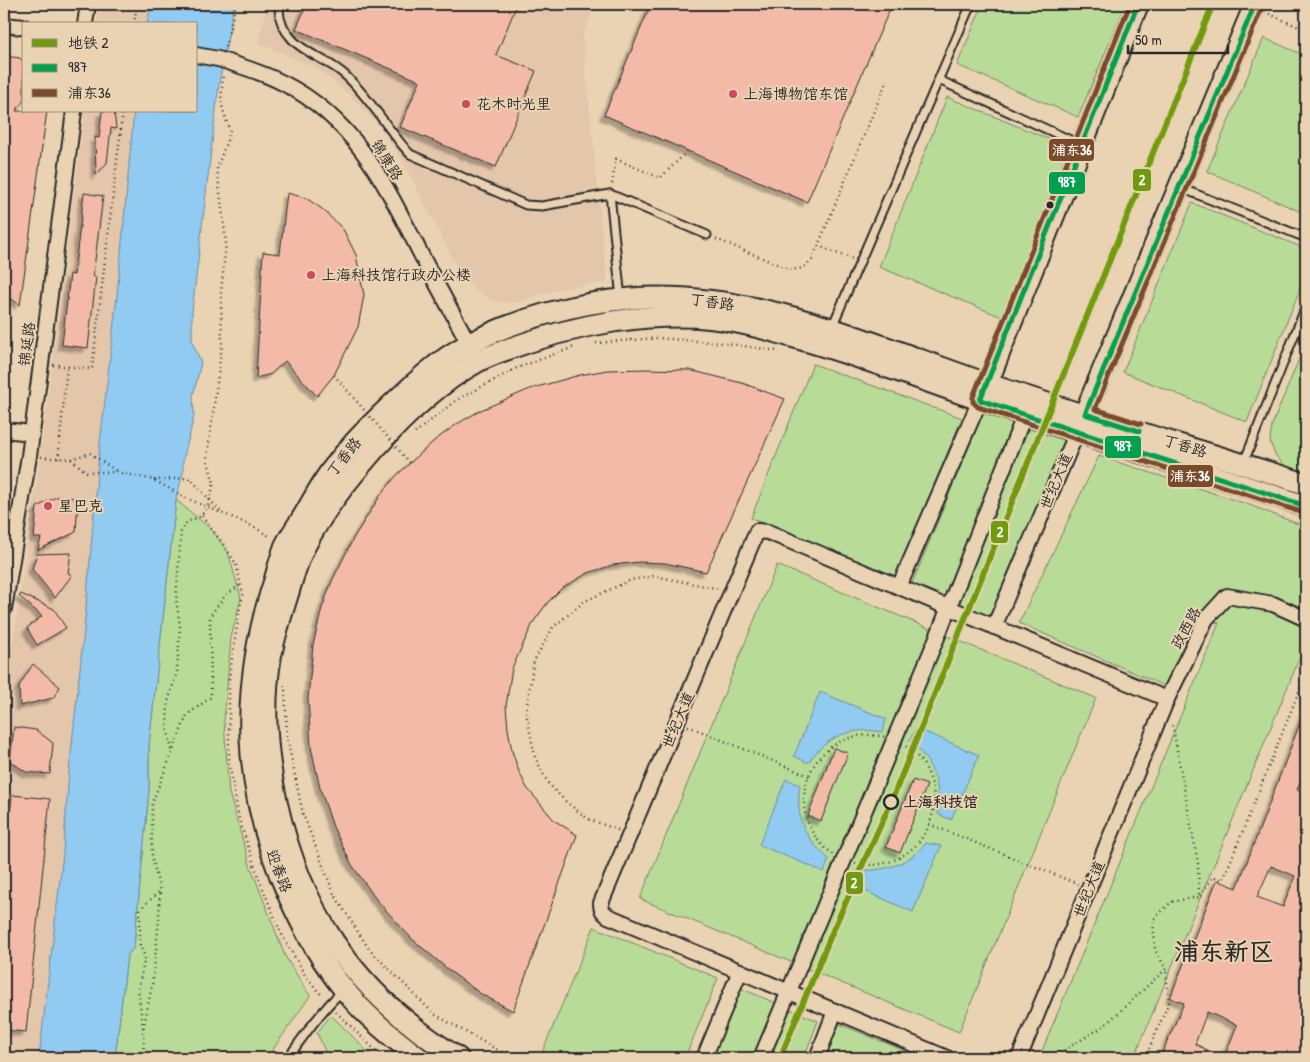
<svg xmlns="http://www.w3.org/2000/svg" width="1310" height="1062" viewBox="0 0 1310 1062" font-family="'Patrick Hand','LXGW WenKai TC',sans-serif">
	<defs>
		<filter id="shadow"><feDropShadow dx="-4.5" dy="4.5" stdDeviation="1" flood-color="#0004"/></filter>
	</defs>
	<rect width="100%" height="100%" fill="#e9d3b2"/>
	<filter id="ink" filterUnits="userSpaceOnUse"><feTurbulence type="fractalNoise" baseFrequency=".02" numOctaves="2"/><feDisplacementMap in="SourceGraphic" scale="10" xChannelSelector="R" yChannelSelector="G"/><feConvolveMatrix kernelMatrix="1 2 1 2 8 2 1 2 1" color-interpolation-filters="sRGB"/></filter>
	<g filter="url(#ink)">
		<g fill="#e4c6aa">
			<polygon points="99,4 151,4 147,24 97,24"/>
			<polygon points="267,4 595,4 582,36 607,282 563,288 518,302 503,303 488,298 473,289 461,275 400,156 377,124 350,95 316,68 259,43"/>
			<polygon points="85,111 134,111 117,296 99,452 84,631 69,772 63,854 39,1058 4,1058 4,700 38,474"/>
		</g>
		<g fill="#b8dc97" stroke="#728461">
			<polygon points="983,4 1126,4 1078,117 957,65"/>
			<polygon points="1264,38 1306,56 1306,214 1207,171"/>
			<polygon points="947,97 1070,148 1002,317 879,267"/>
			<polygon points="1192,203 1306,249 1306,274 1247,422 1123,372"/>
			<polygon points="1306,342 1306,474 1285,466 1275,455 1270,441 1272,425"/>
			<polygon points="813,364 962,418 896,576 751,518"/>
			<polygon points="985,408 1067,434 991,619 911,586"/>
			<polygon points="1099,456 1247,504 1306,527 1306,659 1300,657 1134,1058 1039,1058 1219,623 1200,618 1167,687 1019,623"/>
			<polygon points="176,500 211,529 228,552 241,598 231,638 224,721 229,793 250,865 285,956 310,996 267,1058 115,1058 127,956 134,947 149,790 149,745"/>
			<polygon points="777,565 1096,698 959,1032 640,899"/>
			<polygon points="594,927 718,978 685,1058 540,1058"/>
			<polygon points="740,988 818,1021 804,1058 711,1058"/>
			<polygon points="331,1015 374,1058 328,1058 317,1033"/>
			<polygon points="837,1023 922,1058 823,1058"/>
		</g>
		<g fill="#92cbf1" stroke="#698ba2">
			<polygon points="151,4 234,4 219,84 192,311 192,341 201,363 193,396 194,416 183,460 183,473 176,500 149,745 149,790 134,947 127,956 115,1058 39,1058 63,854 69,772 84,631 99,452 117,296 134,111 196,111 196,24 147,24"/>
			<path d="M820 692 886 719 883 732C851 727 827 735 808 763L794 756Z"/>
			<path d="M916 728 979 755 951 820 938 814C941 784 932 760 909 741Z"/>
			<path d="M786 779 800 785C795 818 804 837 829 859L824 872 759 845Z"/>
			<path d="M926 843 941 846 913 912 849 884 855 870C884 872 907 865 926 843Z"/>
		</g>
		<g fill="#f3bba7" stroke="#2b2b2b" fill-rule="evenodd" filter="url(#shadow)">
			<polygon points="307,4 517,4 496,55 536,71 496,167 400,127 420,81 296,29"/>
			<polygon points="651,4 892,4 807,202 604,115"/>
			<polygon points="4,56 20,58 24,63 24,100 16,111 47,111 20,305 4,294"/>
			<polygon points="102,111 114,111 116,129 111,128 107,163 96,175 95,137 99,138"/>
			<polygon points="84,193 103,196 93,276 96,277 88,348 62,345 70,274 74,275"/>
			<polygon points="287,193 306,198 322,209 343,229 356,255 364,295 358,327 334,375 317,396 285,361 271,374 256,378 263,252 280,254"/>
			<polygon points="647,369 689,370 742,383 785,399 706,572 665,563 639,562 613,565 588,573 562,588 548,602 534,621 512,668 506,706 508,729 512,751 519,772 527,788 554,820 577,835 513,1011 481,994 451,972 411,938 376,899 352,865 333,827 320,788 311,747 308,698 313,645 322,608 332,581 354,537 380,496 396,476 434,441 457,424 481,410 530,389 580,375 607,370"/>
			<polygon points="56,497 78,498 76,532 38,550 41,538 34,538 37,507"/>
			<polygon points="71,553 68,573 72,575 55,598 32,569 37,554"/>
			<polygon points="21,594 54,609 66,628 37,645 27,628 42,616 19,596"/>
			<polygon points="33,664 60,687 53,698 20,706 19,686"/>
			<path d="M1305 710 1306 768 1297 790 1306 794V1058H1160L1184 1003 1170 998 1217 880 1237 888ZM1271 866 1295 876 1283 907 1257 897ZM1207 1012 1237 1025 1224 1058 1195 1044Z"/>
			<polygon points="14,727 36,730 53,743 50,774 26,772 10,761"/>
			<polygon points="834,748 848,753 821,821 808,816"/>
			<polygon points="913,780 927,785 900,853 886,847"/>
			<polygon points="12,795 50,799 26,1032 4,1030 4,870"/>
		</g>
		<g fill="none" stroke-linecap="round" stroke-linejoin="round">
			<g stroke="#2b2b2b" stroke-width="11">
				<g id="lane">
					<path d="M280 4C277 17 283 29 292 39 305 54 331 61 346 76 371 99 387 129 410 154L526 205 542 206 610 194"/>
					<polyline points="939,80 1079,144"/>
					<polyline points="1181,188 1306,238"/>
					<polyline points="621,299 610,194 707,235"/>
					<polyline points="832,327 971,4"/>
					<polyline points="1244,462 1306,306"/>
					<path d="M288 1058C305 1034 322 1010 343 990"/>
				</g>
			</g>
			<g stroke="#2b2b2b" stroke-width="18">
				<g id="street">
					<polyline points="85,24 88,4"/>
					<polyline points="4,25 24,27"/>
					<polyline points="196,55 218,59"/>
					<polyline points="428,268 473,351"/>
					<polyline points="4,430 32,433"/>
					<polyline points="899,587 980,400"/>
					<polyline points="4,609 29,456 74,111"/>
					<polyline points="994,627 1077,432"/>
					<polyline points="704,1058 740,971"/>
					<polyline points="761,1058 938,635 1020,426"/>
					<polyline points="817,1058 835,1011"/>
					<path d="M947 1058 608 916C603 912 601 910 601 903L757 531 768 532 1167 699"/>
					<polyline points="1019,1058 1167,699 1206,619 1227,596 1273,604 1306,619"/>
				</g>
			</g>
			<g stroke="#2b2b2b" stroke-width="24">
				<g id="secondary">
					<polyline points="983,394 1138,4"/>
					<polyline points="1080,425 1255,4"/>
					<path d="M419 1058C392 1037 364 1015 343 988 321 961 304 930 290 899 242 793 238 690 275 579 278 568 281 557 285 546 290 536 297 526 303 517 312 502 320 486 330 472 345 452 363 432 382 414 408 389 436 361 469 344 513 320 576 303 626 299 751 288 869 343 985 383 1091 419 1199 450 1306 484"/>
					<path d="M458 1058C410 1028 366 990 334 942 282 864 255 747 271 655 275 635 281 616 287 597 292 581 296 564 304 548 322 512 347 481 373 451 403 417 437 384 477 362 484 358 492 355 500 352 537 338 577 327 616 321 647 317 679 315 710 318 744 322 777 332 810 342 867 359 923 380 980 400 1088 437 1198 470 1306 506"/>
				</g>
			</g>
			<g stroke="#2b2b2b" stroke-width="25">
				<polyline id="primary" points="1253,4 1254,7"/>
			</g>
			<g stroke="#2b2b2b" stroke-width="2.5" stroke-dasharray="1 4" stroke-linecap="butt">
				<polyline points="1269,14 1306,30"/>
				<polyline points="134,24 137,4"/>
				<polyline points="225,47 236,4"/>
				<polyline points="612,184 616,159 660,178 688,151"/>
				<polyline points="716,239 791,270 803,268 812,260 887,80"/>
				<polyline points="818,246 852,259"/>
				<polyline points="596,343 657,338 724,343 777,351"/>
				<polyline points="53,365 92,369 123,111"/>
				<polyline points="415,433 455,401 517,368 574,347"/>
				<polyline points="41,457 71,459 90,453 116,471"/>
				<polyline points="58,459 67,366"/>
				<polyline points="71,459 86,472 117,472 154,480 186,498 250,525 271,537"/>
				<polyline points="154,480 190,478 221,512"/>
				<polyline points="202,516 224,545 236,564 243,595 239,613 229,679 229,762 239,819 258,876 280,931 305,975 323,997"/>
				<polyline points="285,685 287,737 303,814 334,894 369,949 434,1014 512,1058"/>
				<polyline points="688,726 809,776"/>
				<circle cx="869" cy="800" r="65"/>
				<polyline points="172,750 167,728 168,702 177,672 180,626 176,599 181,532 187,522 201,516 208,506 214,483 207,459 222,345 221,293 226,242 217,168 230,132 221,103 223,73"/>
				<polyline points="929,824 1078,884"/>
				<polyline points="618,830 588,819 565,801 548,783 535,757 526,712 534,661 553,627 585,601 631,580 654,576 720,589"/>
				<polyline points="1200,896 1213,877 1223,880 1306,674"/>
				<polyline points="336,1012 383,1058"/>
				<polyline points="143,1028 138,990 145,957 140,945 140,909 160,891"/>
				<polyline points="144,1058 143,1031 153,980 159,919 160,891 152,857 152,803 187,715 211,697 210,616 225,596 240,585"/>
				<polyline points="1051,1058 1104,1026 1166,969 1155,950 1153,920 1171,902 1199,897 1198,864 1172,723"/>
				<polyline points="1145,1058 1169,1002 1166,969"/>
			</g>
			<use href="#lane" stroke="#e9d3b2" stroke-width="7"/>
			<use href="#street" stroke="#e9d3b2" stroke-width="14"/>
			<use href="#secondary" stroke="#e9d3b2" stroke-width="20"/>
			<use href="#primary" stroke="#fedf80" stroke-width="21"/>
			<g stroke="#2b2b2b" stroke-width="18" stroke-linecap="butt">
				<path id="street-bridge" d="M218 59C240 66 262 72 283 83 361 122 390 195 428 268"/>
			</g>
			<polyline stroke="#2b2b2b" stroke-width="2.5" stroke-dasharray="1 4" stroke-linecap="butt" points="334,375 410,463"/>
			<use href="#street-bridge" stroke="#e9d3b2" stroke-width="14"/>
			<g stroke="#e9d3b2" stroke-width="9">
				<g id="bus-1">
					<polyline points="1138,4 980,400 1306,506"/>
					<polyline points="1139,431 1085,414 1255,4"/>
				</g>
			</g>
			<g stroke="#e9d3b2" stroke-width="9">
				<g id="bus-2">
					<polyline points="1130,4 973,397 973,402 978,407 1304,513"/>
					<polyline points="1141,424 1095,409 1261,10 1261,4"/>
				</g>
			</g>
			<use href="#bus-1" stroke="#02a04f" stroke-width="5"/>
			<use href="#bus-2" stroke="#7a4b2a" stroke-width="5"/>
			<g stroke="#e9d3b2" stroke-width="10">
				<polyline id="metro-1" points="780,1058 834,928 891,802 1213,4"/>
			</g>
			<use href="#metro-1" stroke="#719b0f" stroke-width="6"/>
		</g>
	</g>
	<g fill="#d1495b" stroke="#e9d3b2" stroke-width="2">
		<circle cx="733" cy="94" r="5"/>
		<circle cx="466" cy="104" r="5"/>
		<circle cx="311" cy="275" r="5"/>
		<circle cx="48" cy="506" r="5"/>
	</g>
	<circle fill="#2b2b2b" stroke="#e9d3b2" stroke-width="2" cx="1050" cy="205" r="4.5"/>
	<circle fill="#e9d3b2" stroke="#2b2b2b" stroke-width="2.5" cx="891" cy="802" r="7"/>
	<g text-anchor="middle" stroke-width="4" stroke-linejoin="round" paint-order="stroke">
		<g font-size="15" fill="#2b2b2b" stroke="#e9d3b2" text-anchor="start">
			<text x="743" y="99">上海博物馆东馆</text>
			<text x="476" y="109">花木时光里</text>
			<text x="321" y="280">上海科技馆行政办公楼</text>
			<text x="58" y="511">星巴克</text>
		</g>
		<g font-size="15" fill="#2b2b2b" stroke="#e9d3b2">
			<text transform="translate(387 160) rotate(58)" y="5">锦康路</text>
			<text transform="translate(712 302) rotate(8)" y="5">丁香路</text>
			<text transform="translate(27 344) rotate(-83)" y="5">锦延路</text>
			<text transform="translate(1185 446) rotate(17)" y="5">丁香路</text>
			<text transform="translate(344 457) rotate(-51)" y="5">丁香路</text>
			<text transform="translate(1056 481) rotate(-67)" y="5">世纪大道</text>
			<text transform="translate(1186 628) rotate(-61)" y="5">政西路</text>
			<text transform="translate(678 720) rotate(-67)" y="5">世纪大道</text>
			<text transform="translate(279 871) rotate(69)" y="5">迎春路</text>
			<text transform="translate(1089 889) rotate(-68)" y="5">世纪大道</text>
		</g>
		<g font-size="15" font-weight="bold" fill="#2b2b2b" stroke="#e9d3b2" text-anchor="start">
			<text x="903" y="807">上海科技馆</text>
		</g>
		<g font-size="25" font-weight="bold" fill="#2b2b2b" stroke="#e9d3b2">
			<text x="1224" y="960">浦东新区</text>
		</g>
	</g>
	<g stroke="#e9d3b2" stroke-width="2">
		<rect x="1048" y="138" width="47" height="24" rx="5" fill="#7a4b2a"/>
		<rect x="1132" y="168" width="20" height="24" rx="5" fill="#719b0f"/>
		<rect x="1048" y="171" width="38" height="24" rx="5" fill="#02a04f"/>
		<rect x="1104" y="435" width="38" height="24" rx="5" fill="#02a04f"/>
		<rect x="1167" y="464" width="47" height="24" rx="5" fill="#7a4b2a"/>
		<rect x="990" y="520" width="19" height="24" rx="5" fill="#719b0f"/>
		<rect x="845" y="871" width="19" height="24" rx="5" fill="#719b0f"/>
	</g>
	<g font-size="14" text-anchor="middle" font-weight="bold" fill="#fff">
		<text x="1072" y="155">浦东36</text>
		<text x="1142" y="185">2</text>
		<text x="1067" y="187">987</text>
		<text x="1123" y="451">987</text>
		<text x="1190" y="481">浦东36</text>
		<text x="1000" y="537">2</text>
		<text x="854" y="888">2</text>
	</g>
	<rect width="1310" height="1062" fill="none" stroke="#e9d3b2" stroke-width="20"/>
	<rect x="10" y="10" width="1290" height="1042" fill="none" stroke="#2b2b2b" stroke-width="2" filter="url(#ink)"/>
	<rect x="22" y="22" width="175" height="90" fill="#e9d3b2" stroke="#9d907c"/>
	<rect x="32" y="39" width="25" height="8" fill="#719b0f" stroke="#9d907c"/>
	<text x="68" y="48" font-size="15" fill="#2b2b2b">地铁 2</text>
	<rect x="32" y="64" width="25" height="8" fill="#02a04f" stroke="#9d907c"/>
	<text x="68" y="72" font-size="15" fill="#2b2b2b">987</text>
	<rect x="32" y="89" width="25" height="8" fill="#7a4b2a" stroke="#9d907c"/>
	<text x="68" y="98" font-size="15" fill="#2b2b2b">浦东36</text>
	<path d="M1128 45v8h100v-8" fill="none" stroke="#2b2b2b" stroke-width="2.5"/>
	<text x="1135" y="45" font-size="15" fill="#2b2b2b" stroke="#e9d3b2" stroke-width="4" paint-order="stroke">50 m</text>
</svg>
